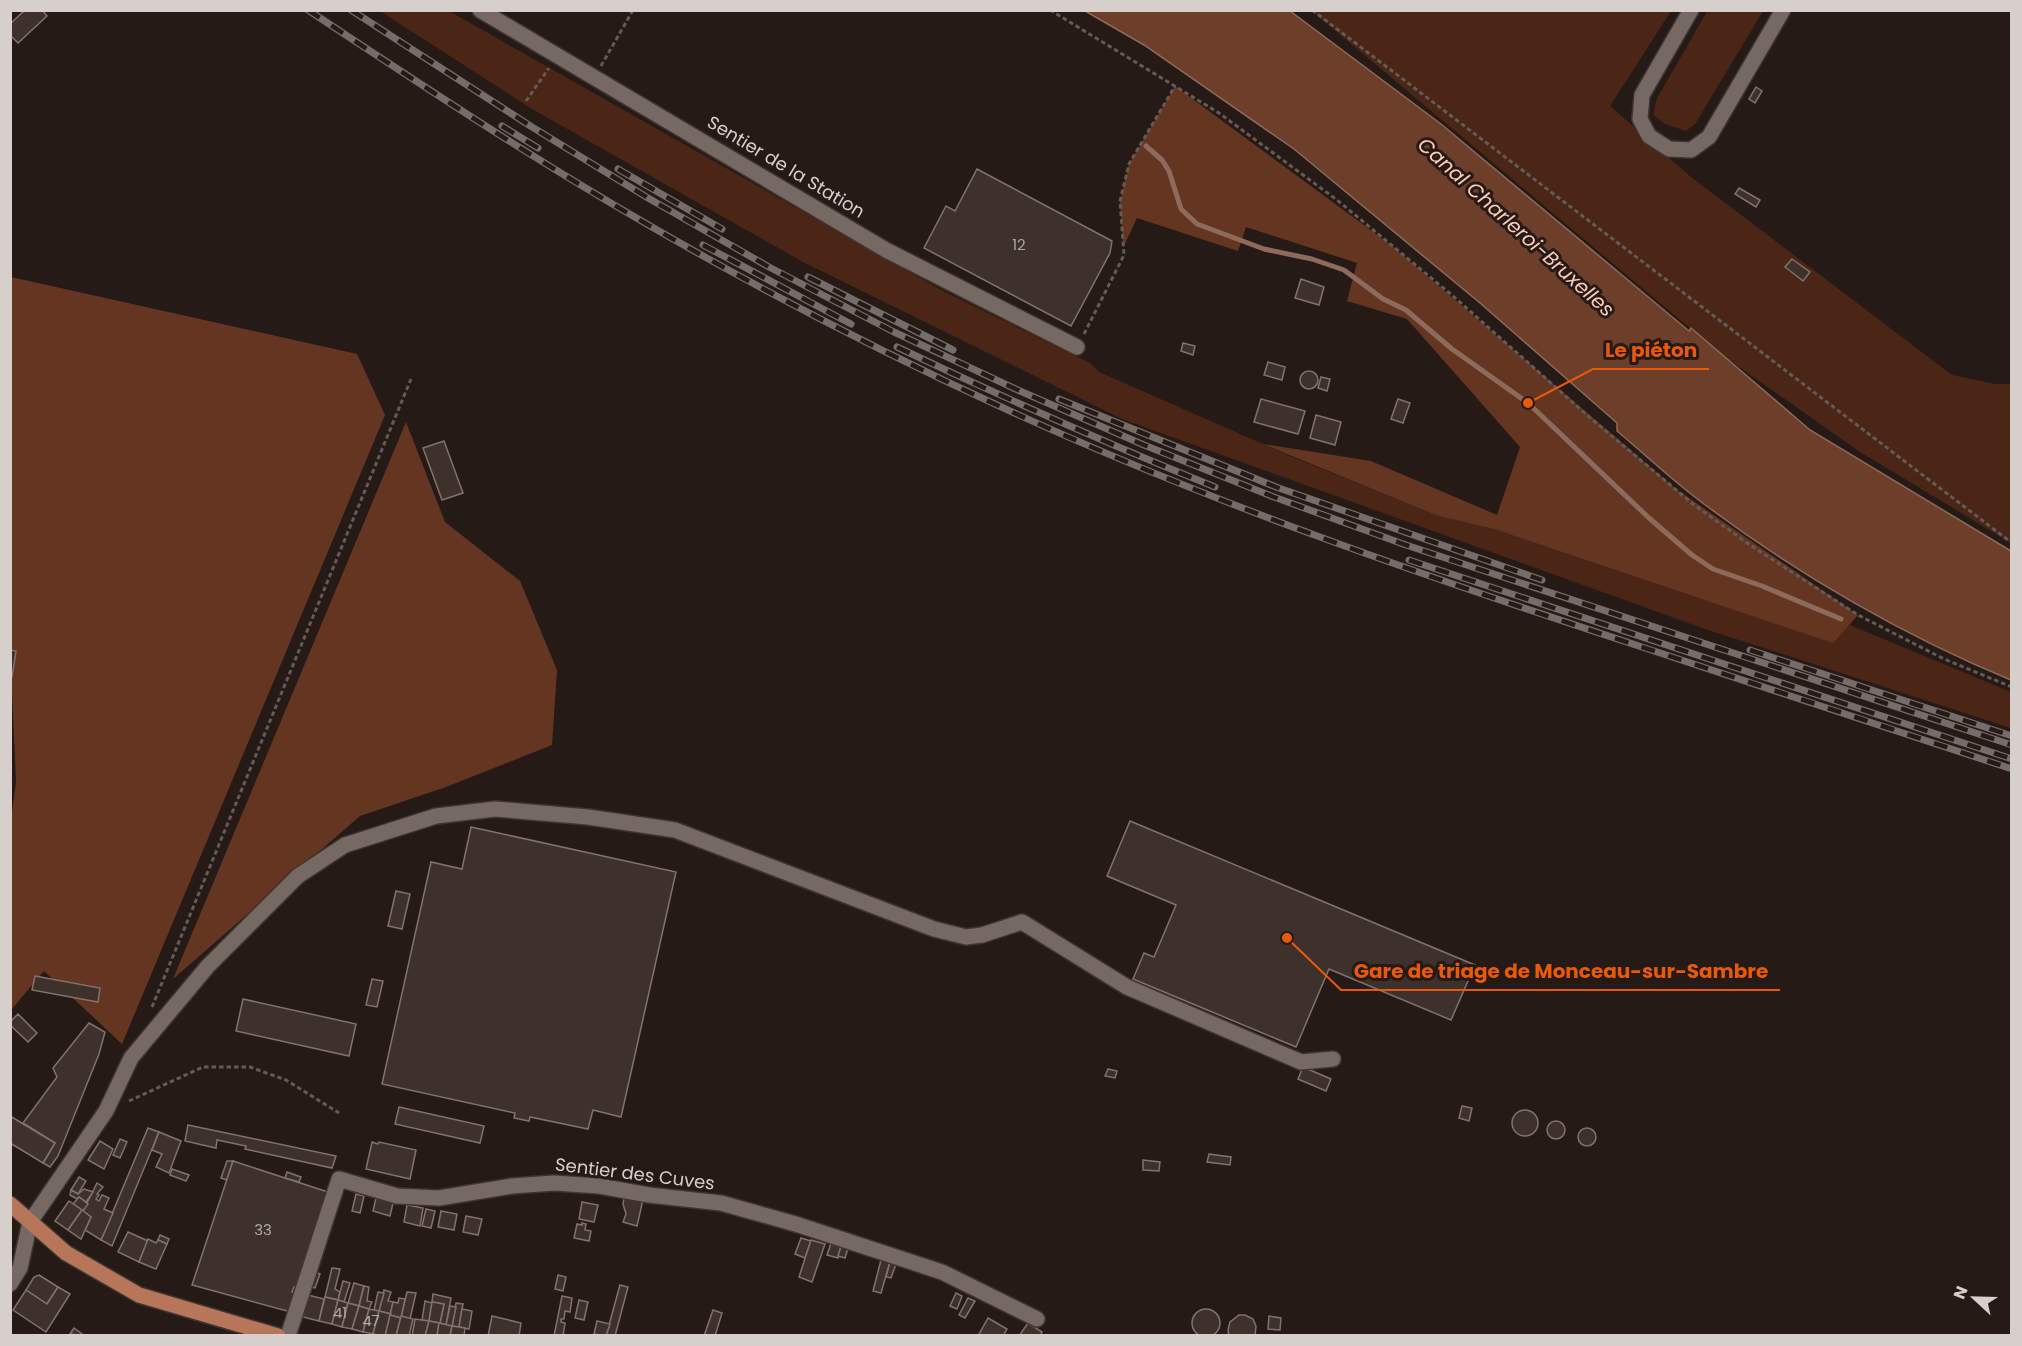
<svg xmlns="http://www.w3.org/2000/svg" width="2022" height="1346" viewBox="0 0 2022 1346" font-family="Poppins,sans-serif">
	<rect width="100%" height="100%" fill="#261a16"/>
	<g fill="#4b2616">
		<polygon points="1708,10 1763,11 1695,124 1686,131 1665,124 1653,115 1657,98"/>
		<polygon points="380,11 449,11 943,291 1090,363 1099,372 1290,456 1438,516 1494,529 1833,637 1850,625 2011,692 2011,728 1705,629 1122,419 803,262 532,109"/>
		<polygon points="1312,11 1671,11 1610,106 1691,177 1952,375 1995,384 2011,384 2011,543 1860,452 1722,355"/>
	</g>
	<g fill="#643622">
		<polygon points="1175,86 1391,245 1676,489 1858,615 1833,643 1494,529 1438,516 1263,444 1371,461 1497,515 1520,447 1407,319 1347,301 1357,263 1246,227 1238,251 1137,218 1123,248 1120,201 1129,164"/>
		<polygon points="11,277 357,354 385,415 122,1044 44,971 11,1010 10,828 16,782 10,645"/>
		<polygon points="406,422 445,522 520,581 557,670 552,745 446,787 360,816 173,979"/>
	</g>
	<path fill="#6d3e2a" stroke="#8d6a5b" stroke-width="1.5" d="M1085 11H1290L1441 124 1689 331 1691 328 1810 430 2011 551V680C1906 637 1799 575 1708 507 1676 484 1647 456 1617 431V423L1480 303 1294 149 1144 45Z"/>
	<g fill="none" stroke-linecap="round" stroke-linejoin="round">
		<polyline stroke="#8d6a5b" stroke-width="5" points="1146,146 1162,160 1169,171 1181,209 1197,224 1264,249 1312,259 1344,270 1383,299 1406,310 1452,349 1528,403 1649,518 1692,555 1713,569 1762,586 1841,619"/>
	</g>
	<g fill="#3e312c" stroke="#81726c" stroke-width="1.5">
		<polygon points="25,10 42,10 47,16 18,43 10,35 10,24"/>
		<polygon points="1756,87 1762,91 1755,103 1749,99"/>
		<polygon points="977,169 1112,241 1110,253 1071,326 924,248 946,206 955,211"/>
		<polygon points="1739,188 1760,200 1756,207 1735,194"/>
		<polygon points="1792,259 1810,272 1803,281 1785,267"/>
		<polygon points="1301,279 1324,287 1319,305 1295,298"/>
		<polygon points="1183,343 1195,346 1193,355 1181,351"/>
		<polygon points="1268,362 1285,367 1282,380 1264,375"/>
		<circle cx="1309" cy="380" r="9"/>
		<polygon points="1321,377 1330,379 1327,391 1318,388"/>
		<polygon points="1261,399 1305,411 1298,434 1254,422"/>
		<polygon points="1398,399 1410,403 1403,423 1391,419"/>
		<polygon points="1316,415 1341,422 1335,445 1310,438"/>
		<polygon points="444,441 463,493 442,500 423,448"/>
		<polygon points="10,650 16,651 12,677 10,677"/>
		<polygon points="1130,821 1475,965 1451,1020 1329,969 1296,1047 1133,979 1144,953 1154,957 1176,905 1107,876"/>
		<polygon points="471,827 676,872 621,1117 593,1110 588,1129 530,1117 529,1121 514,1118 515,1113 382,1084 431,862 462,869"/>
		<polygon points="396,891 410,894 402,929 388,926"/>
		<polygon points="35,976 100,988 98,1002 32,990"/>
		<polygon points="372,979 383,981 377,1007 366,1005"/>
		<polygon points="243,999 356,1024 349,1056 236,1031"/>
		<polygon points="18,1014 37,1033 28,1042 10,1025 10,1022"/>
		<polygon points="89,1023 105,1032 99,1054 58,1156 50,1167 43,1163 55,1143 23,1123 57,1077 53,1068"/>
		<polygon points="1303,1067 1331,1079 1326,1091 1298,1079"/>
		<polygon points="1108,1069 1117,1071 1115,1078 1105,1076"/>
		<polygon points="1462,1106 1472,1108 1469,1121 1459,1118"/>
		<polygon points="399,1107 484,1126 480,1143 395,1124"/>
		<circle cx="1525" cy="1123" r="13"/>
		<polygon points="10,1116 55,1143 43,1163 10,1143"/>
		<circle cx="1556" cy="1130" r="9"/>
		<polygon points="188,1125 336,1156 332,1168 245,1149 246,1146 217,1140 216,1148 185,1141"/>
		<circle cx="1587" cy="1137" r="9"/>
		<polygon points="148,1128 159,1132 112,1246 101,1240"/>
		<polygon points="159,1132 181,1141 169,1173 156,1167 162,1154 152,1150"/>
		<polygon points="120,1139 127,1142 120,1158 113,1155"/>
		<polygon points="100,1141 113,1149 104,1169 88,1160"/>
		<polygon points="372,1142 378,1144 379,1142 416,1150 410,1179 366,1169"/>
		<polygon points="1209,1154 1231,1157 1230,1165 1207,1162"/>
		<polygon points="1143,1160 1160,1162 1159,1171 1143,1170"/>
		<polygon points="227,1161 233,1161 227,1180 221,1178"/>
		<polygon points="233,1161 328,1192 297,1288 294,1287 292,1292 294,1293 290,1310 287,1311 192,1285"/>
		<polygon points="172,1169 189,1175 186,1181 170,1175"/>
		<polygon points="287,1172 301,1177 299,1182 285,1178"/>
		<polygon points="79,1177 86,1181 78,1194 71,1190"/>
		<polygon points="97,1183 103,1187 97,1194 99,1195 96,1199 99,1201 102,1195 109,1198 104,1209 113,1213 101,1240 85,1230 91,1217 83,1211"/>
		<polygon points="84,1189 93,1192 86,1202 79,1197 77,1199 70,1195 71,1190 78,1194"/>
		<polygon points="625,1192 644,1195 637,1226 623,1222 626,1214 623,1204"/>
		<polygon points="356,1194 364,1196 360,1213 352,1211"/>
		<polygon points="79,1197 88,1204 83,1211 73,1204"/>
		<polygon points="376,1198 393,1203 390,1216 373,1211"/>
		<polygon points="69,1201 82,1210 68,1230 55,1221"/>
		<polygon points="582,1202 598,1205 594,1222 579,1219"/>
		<polygon points="407,1205 423,1208 420,1226 404,1222"/>
		<polygon points="426,1209 435,1211 431,1228 422,1226"/>
		<polygon points="82,1210 91,1217 81,1239 68,1230"/>
		<polygon points="441,1211 457,1214 454,1230 438,1227"/>
		<polygon points="466,1216 482,1219 478,1235 463,1232"/>
		<polygon points="582,1223 586,1224 585,1230 591,1231 589,1241 574,1238 577,1224 582,1225"/>
		<polygon points="128,1232 148,1241 139,1262 118,1252"/>
		<polygon points="160,1235 169,1239 167,1244 158,1240"/>
		<polygon points="801,1238 811,1241 805,1258 795,1254"/>
		<polygon points="148,1239 156,1243 158,1240 167,1244 156,1269 139,1262"/>
		<polygon points="811,1240 825,1244 812,1282 799,1277"/>
		<polygon points="832,1240 842,1243 838,1258 827,1255"/>
		<polygon points="842,1243 849,1245 845,1258 838,1256"/>
		<polygon points="881,1260 890,1262 881,1293 873,1291"/>
		<polygon points="897,1261 891,1278 886,1277 890,1262"/>
		<polygon points="332,1268 340,1269 335,1289 340,1292 338,1300 325,1297"/>
		<polygon points="312,1271 320,1274 315,1288 307,1285"/>
		<polygon points="39,1275 58,1287 47,1304 26,1290 34,1277"/>
		<polygon points="558,1275 566,1277 563,1291 555,1289"/>
		<polygon points="343,1281 350,1283 344,1302 338,1300"/>
		<polygon points="354,1283 364,1286 359,1306 348,1303"/>
		<polygon points="620,1285 628,1287 615,1336 606,1336"/>
		<polygon points="364,1286 369,1287 367,1301 372,1302 369,1309 359,1306"/>
		<polygon points="58,1287 70,1294 46,1332 13,1310 26,1290 47,1304"/>
		<polygon points="384,1290 391,1292 388,1301 393,1302 391,1314 379,1311"/>
		<polygon points="378,1292 384,1293 379,1311 374,1310"/>
		<polygon points="407,1292 416,1293 410,1319 401,1316"/>
		<polygon points="956,1293 962,1296 957,1309 950,1306"/>
		<polygon points="304,1294 324,1299 319,1321 303,1317 305,1306"/>
		<polygon points="433,1294 451,1298 446,1325 440,1323 444,1304 432,1302"/>
		<polygon points="562,1296 572,1298 570,1312 565,1311 564,1319 561,1319 561,1322 565,1323 563,1336 554,1336"/>
		<polygon points="325,1297 338,1300 332,1324 319,1321"/>
		<polygon points="399,1298 405,1299 401,1318 390,1315 393,1302 398,1303"/>
		<polygon points="968,1298 975,1301 965,1318 959,1315"/>
		<polygon points="338,1300 348,1303 342,1327 332,1324"/>
		<polygon points="579,1300 588,1302 584,1320 575,1318"/>
		<polygon points="425,1301 432,1303 429,1321 422,1320"/>
		<polygon points="432,1302 444,1304 440,1323 429,1321"/>
		<polygon points="348,1303 359,1306 352,1329 342,1327"/>
		<polygon points="456,1303 463,1304 459,1327 452,1326"/>
		<polygon points="359,1306 369,1309 363,1332 352,1329"/>
		<polygon points="450,1306 456,1307 452,1326 446,1325"/>
		<circle cx="1206" cy="1323" r="14"/>
		<polygon points="369,1309 379,1311 373,1334 363,1332"/>
		<polygon points="462,1309 472,1311 469,1329 459,1327"/>
		<polygon points="713,1310 722,1313 715,1336 704,1336"/>
		<polygon points="379,1311 391,1314 385,1336 373,1334"/>
		<polygon points="390,1315 401,1318 396,1336 385,1336"/>
		<polygon points="1239,1315 1245,1315 1253,1319 1256,1326 1255,1336 1229,1336 1228,1330 1230,1322"/>
		<polygon points="401,1316 413,1319 409,1336 396,1336"/>
		<polygon points="492,1316 521,1323 519,1336 488,1336"/>
		<polygon points="1269,1316 1281,1318 1280,1330 1268,1329"/>
		<polygon points="988,1318 1007,1329 1003,1336 978,1336"/>
		<polygon points="415,1319 429,1321 425,1336 412,1336"/>
		<polygon points="429,1321 439,1323 437,1336 425,1336"/>
		<polygon points="597,1321 610,1324 606,1336 594,1334"/>
		<polygon points="439,1323 452,1326 450,1336 437,1336"/>
		<polygon points="1028,1323 1042,1332 1040,1336 1019,1336"/>
		<polygon points="452,1326 465,1328 464,1336 450,1336"/>
		<polygon points="74,1328 85,1336 70,1334"/>
	</g>
	<g fill="none" stroke-linecap="round" stroke-linejoin="round">
		<g stroke="#3e3533" stroke-width="18">
			<g id="minor">
				<polyline points="480,10 886,250 1077,347"/>
				<polyline points="1691,10 1642,95 1640,119 1649,136 1669,149 1691,150 1709,137 1783,10"/>
				<polyline points="10,1284 20,1268 30,1222 106,1111 131,1058 208,966 298,876 345,845 436,816 495,809 588,817 675,830 934,929 966,937 982,935 1022,922 1127,987 1301,1062 1333,1059"/>
				<polyline points="288,1336 339,1179 397,1196 439,1198 512,1186 554,1183 599,1186 649,1195 721,1203 799,1225 942,1272 1037,1319"/>
			</g>
		</g>
		<g stroke="#3e3533" stroke-width="18">
			<polyline id="major" points="10,1204 66,1253 139,1295 278,1336"/>
		</g>
		<g stroke="#645a56" stroke-width="3" stroke-dasharray="4.5 3" stroke-linecap="butt">
			<polyline points="1050,10 1219,113 1337,200 1453,296 1588,416 1693,504 1747,543 1858,615 1944,659 2012,687"/>
			<polyline points="1312,10 2012,543"/>
			<polyline points="601,66 633,10"/>
			<polyline points="526,101 549,68"/>
			<polyline points="1084,334 1124,255 1120,201 1129,164 1175,86"/>
			<polyline points="152,1007 411,379"/>
			<polyline points="129,1101 203,1067 250,1067 286,1080 339,1113"/>
		</g>
		<use href="#minor" stroke="#766862" stroke-width="15"/>
		<use href="#major" stroke="#b77659" stroke-width="15"/>
		<g stroke="#766c69" stroke-width="7">
			<g id="rail">
				<path d="M308 10C376 55 444 100 514 144 673 244 839 333 1010 411 1216 505 1430 578 1645 648 1767 688 1889 728 2012 769"/>
				<polyline points="351,10 532,127 648,198 769,267 894,332 1020,391 1144,445 1274,497 1406,545 2012,745"/>
				<polyline points="502,126 538,148"/>
				<polyline points="618,169 722,229"/>
				<polyline points="703,245 851,324"/>
				<polyline points="808,277 953,350"/>
				<path d="M897 347C1002 397 1108 444 1215 487"/>
				<polyline points="1059,399 1276,487 1542,580"/>
				<polyline points="1409,560 2012,759"/>
				<polyline points="1750,650 2012,736"/>
			</g>
		</g>
		<use href="#rail" stroke="#261a16" stroke-width="4.5" stroke-dasharray="14" stroke-linecap="butt"/>
	</g>
	<g text-anchor="middle" stroke-width="6" stroke-linejoin="round" paint-order="stroke">
		<g font-size="15" fill="#b1a8a4">
			<text x="1019" y="250">12</text>
			<text x="263" y="1235">33</text>
			<text x="340" y="1318">41</text>
			<text x="371" y="1326">47</text>
		</g>
		<g font-size="18" fill="#d7cfcc" stroke="#261a16">
			<text transform="translate(786 167) rotate(31)" y="6">Sentier de la Station</text>
			<text transform="translate(635 1174) rotate(7)" y="6">Sentier des Cuves</text>
		</g>
		<g font-size="20" font-style="italic" fill="#fccbb7" stroke="#261a16">
			<text transform="translate(1516 227) rotate(42)" y="7">Canal Charleroi-Bruxelles</text>
		</g>
	</g>
	<path fill="none" stroke="#e8590c" stroke-width="2" d="M1528 403L1593 369H1709M1287 938L1341 990H1780"/>
	<g fill="#e8590c" stroke="#261a16" stroke-width="2">
		<circle cx="1528" cy="403" r="6"/>
		<circle cx="1287" cy="938" r="6"/>
	</g>
	<g font-size="20" text-anchor="middle" font-weight="bold" fill="#e8590c" stroke="#261a16" stroke-width="6" stroke-linejoin="round" paint-order="stroke">
		<text x="1651" y="357">Le piéton</text>
		<text x="1561" y="978">Gare de triage de Monceau-sur-Sambre</text>
	</g>
	<rect width="2022" height="1346" fill="none" stroke="#d7cfcc" stroke-width="24"/>
	<g transform="translate(1974 1298) rotate(292)" stroke="#261a16" stroke-width="4.5" paint-order="stroke">
	<path d="M0-4.5L10 22L0 15L-10 22Z" fill="#d7cfcc"/>
	<text y="-9" font-size="16" font-weight="bold" text-anchor="middle" fill="#d7cfcc">N</text>
	</g>
</svg>
